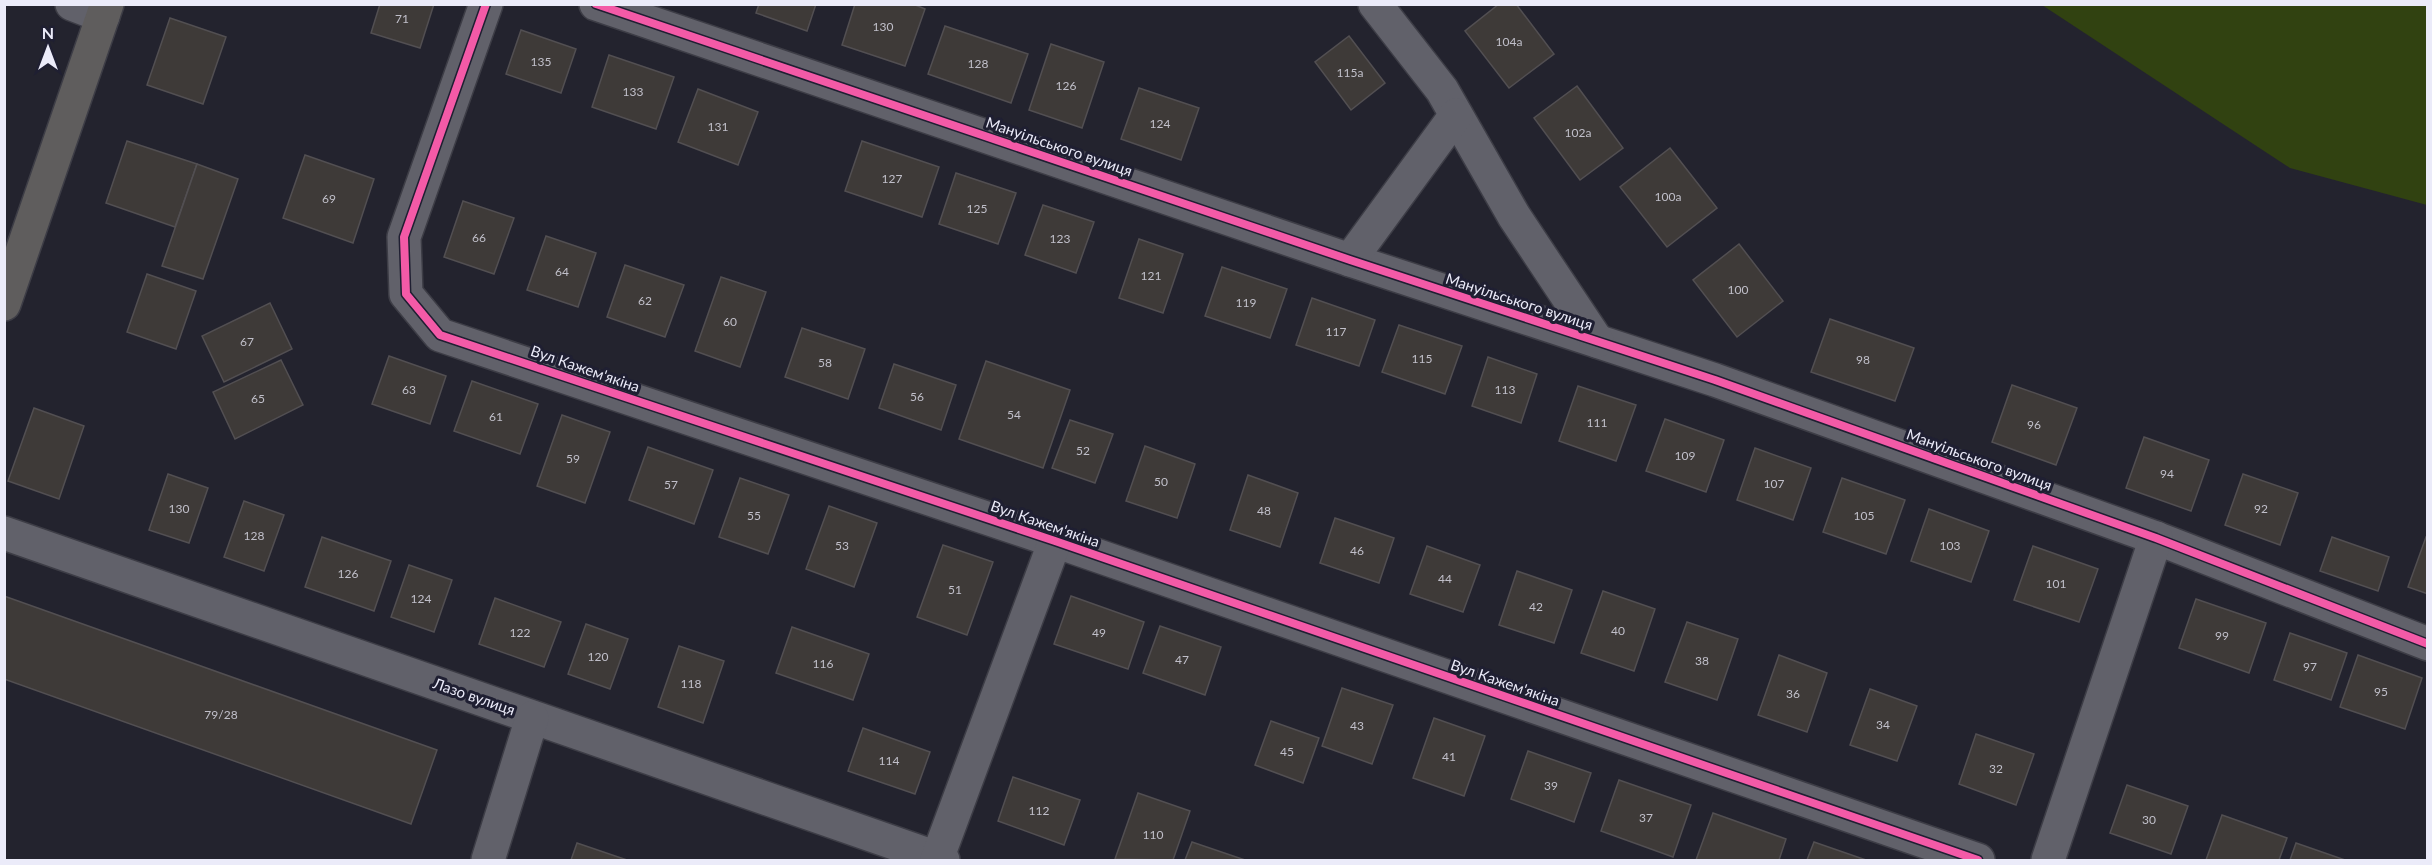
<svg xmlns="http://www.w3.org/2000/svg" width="2432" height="865" viewBox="0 0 2432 865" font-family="Lato,sans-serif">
	<rect width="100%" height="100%" fill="#23232e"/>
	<polygon fill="#314211" points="2042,5 2427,5 2427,205 2290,168"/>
	<g fill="#3e3a38" stroke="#524f52" stroke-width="1.5">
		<polygon points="380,4 434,4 420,48 371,33"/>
		<polygon points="759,4 816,4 807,31 756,13"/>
		<polygon points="855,4 913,4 925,9 905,66 842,45"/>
		<polygon points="1499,4 1516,4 1554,54 1509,88 1465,31"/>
		<polygon points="170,18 226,37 203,104 147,85"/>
		<polygon points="945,26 1028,54 1011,103 928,74"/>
		<polygon points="521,30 576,49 561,93 506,74"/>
		<polygon points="1349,36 1385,83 1351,110 1315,62"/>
		<polygon points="1051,44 1104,62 1082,128 1029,110"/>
		<polygon points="609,55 674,77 656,129 592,107"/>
		<polygon points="1577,86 1623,148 1580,180 1534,118"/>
		<polygon points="1139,88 1199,108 1181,160 1121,139"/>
		<polygon points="698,89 758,112 738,165 678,142"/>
		<polygon points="127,141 197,164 175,227 106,203"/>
		<polygon points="862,141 939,167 922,217 845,191"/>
		<polygon points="1670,148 1717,208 1667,247 1620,187"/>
		<polygon points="305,155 374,179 353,243 283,218"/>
		<polygon points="197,164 238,179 203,279 162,266"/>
		<polygon points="956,173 1016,193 998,244 939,224"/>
		<polygon points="463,201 514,218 494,274 444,257"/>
		<polygon points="1043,205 1094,222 1076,273 1025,255"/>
		<polygon points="546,236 596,253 578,307 527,290"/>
		<polygon points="1139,239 1183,254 1163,313 1119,298"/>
		<polygon points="1739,244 1783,301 1737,337 1693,280"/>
		<polygon points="625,265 684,285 665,337 607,317"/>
		<polygon points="1222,267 1287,289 1270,338 1205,316"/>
		<polygon points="147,274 196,291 176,349 127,332"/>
		<polygon points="721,277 766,292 740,367 695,351"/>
		<polygon points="1312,298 1375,320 1359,366 1296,345"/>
		<polygon points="270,303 292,349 224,382 202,336"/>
		<polygon points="1830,319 1914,348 1895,401 1811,372"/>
		<polygon points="1399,325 1462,346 1445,394 1382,372"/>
		<polygon points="802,328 865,349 848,399 785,377"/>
		<polygon points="389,356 446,376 430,424 372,404"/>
		<polygon points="1488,357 1537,374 1521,423 1472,406"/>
		<polygon points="281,360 303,405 235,439 213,392"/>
		<polygon points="986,361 1070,390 1043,468 959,439"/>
		<polygon points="894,364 956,385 941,430 879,408"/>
		<polygon points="472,381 538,404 520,454 454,431"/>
		<polygon points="2012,385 2077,408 2056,465 1992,442"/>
		<polygon points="1578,386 1636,405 1616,461 1559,441"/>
		<polygon points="34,408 84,426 59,499 8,481"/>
		<polygon points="562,415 610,432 585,503 537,486"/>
		<polygon points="1665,419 1724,440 1706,492 1646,471"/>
		<polygon points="1070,420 1113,434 1095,483 1052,468"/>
		<polygon points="2144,437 2209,460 2191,511 2126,488"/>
		<polygon points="1145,446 1195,464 1177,518 1126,501"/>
		<polygon points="648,447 713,470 694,524 629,500"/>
		<polygon points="1755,448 1811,468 1793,520 1737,500"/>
		<polygon points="168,474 208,488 189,543 149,530"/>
		<polygon points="2243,474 2298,493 2280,545 2225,525"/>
		<polygon points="1248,475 1298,493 1280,547 1230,530"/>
		<polygon points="740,478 789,495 768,554 719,537"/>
		<polygon points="1842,478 1905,500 1886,554 1823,532"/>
		<polygon points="244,501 284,515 264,571 224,557"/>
		<polygon points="829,506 877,523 854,587 806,569"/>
		<polygon points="1929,509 1989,531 1971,582 1911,561"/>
		<polygon points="1335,518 1394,538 1379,583 1320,563"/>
		<polygon points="322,537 391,561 374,611 305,587"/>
		<polygon points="2332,537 2389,557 2378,591 2320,571"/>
		<polygon points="2426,537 2428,538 2428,594 2408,587"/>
		<polygon points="943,545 993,562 967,635 917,617"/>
		<polygon points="1427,546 1480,565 1463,612 1410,594"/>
		<polygon points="2033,546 2098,569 2079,622 2014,600"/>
		<polygon points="409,565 452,580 434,632 391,617"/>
		<polygon points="1517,571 1572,590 1554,643 1499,625"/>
		<polygon points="1603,591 1655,609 1634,671 1581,653"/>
		<polygon points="4,596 437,750 411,824 4,679"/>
		<polygon points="1071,596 1144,622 1128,669 1054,644"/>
		<polygon points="495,598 561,622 544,667 479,644"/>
		<polygon points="2196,599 2266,623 2249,673 2179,648"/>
		<polygon points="1687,622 1738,639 1717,700 1665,682"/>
		<polygon points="586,624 628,639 610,689 568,674"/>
		<polygon points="1160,626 1221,647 1205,695 1143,673"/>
		<polygon points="792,627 869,654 853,700 776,673"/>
		<polygon points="2290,633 2347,653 2331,700 2274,680"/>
		<polygon points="679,646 724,661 703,723 658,707"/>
		<polygon points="1779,655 1827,673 1807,732 1758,715"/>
		<polygon points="2358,655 2422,678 2405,729 2340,707"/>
		<polygon points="1342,688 1393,705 1372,764 1322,746"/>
		<polygon points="1870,689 1917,706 1897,761 1850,745"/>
		<polygon points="1434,718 1485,736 1464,796 1413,778"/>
		<polygon points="1271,721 1319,738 1303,783 1255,765"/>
		<polygon points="863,728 930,752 915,794 848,771"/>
		<polygon points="1976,734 2034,754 2016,805 1959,784"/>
		<polygon points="1528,751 1591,773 1574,822 1511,799"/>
		<polygon points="1013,777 1080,800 1064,845 998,821"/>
		<polygon points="1619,780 1691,805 1673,857 1601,831"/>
		<polygon points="2127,785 2188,806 2171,854 2110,833"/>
		<polygon points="1138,793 1190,811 1173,860 1115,859"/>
		<polygon points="1713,813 1786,839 1779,860 1696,860"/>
		<polygon points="2222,815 2287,838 2279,860 2206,860"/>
		<polygon points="1192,842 1245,860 1185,860"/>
		<polygon points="1814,842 1866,860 1807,860"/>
		<polygon points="577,843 627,860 571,860"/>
		<polygon points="2296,843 2345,860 2290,860"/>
	</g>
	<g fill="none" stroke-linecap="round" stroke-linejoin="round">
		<g stroke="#3d3d46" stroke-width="36">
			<g id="minor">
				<polyline points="72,4 103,16"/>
				<polyline points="486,4 404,237 406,294 440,335 1055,541 1978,860"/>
				<polyline points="596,4 1350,260 1715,380 2156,538 2428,644"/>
				<polyline points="1375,4 1442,90 1514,216 1597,341"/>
				<polyline points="1350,260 1456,115"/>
				<polyline points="4,533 943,860"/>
				<polyline points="937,859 1055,541"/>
				<polyline points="488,860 532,718"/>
				<polyline points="2048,860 2156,538"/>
			</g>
		</g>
		<g stroke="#3d3d46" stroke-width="36">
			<polyline id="major" points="4,304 107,4"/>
		</g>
		<use href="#minor" stroke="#61616a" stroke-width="33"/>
		<use href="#major" stroke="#5f5d5d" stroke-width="33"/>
		<g stroke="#1f1f32" stroke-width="11">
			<g id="cycleway">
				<polyline points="486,4 404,237 406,294 440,335 1055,541 1978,860"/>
				<polyline points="596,4 1350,260 1715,380 2156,538 2428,644"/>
			</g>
		</g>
		<use href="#cycleway" stroke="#f35aa7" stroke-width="8"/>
	</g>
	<g text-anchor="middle" stroke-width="6" stroke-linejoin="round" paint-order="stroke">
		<g font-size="12" fill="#c0bfc9">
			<text x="402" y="23">71</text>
			<text x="883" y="31">130</text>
			<text x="1509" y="46">104а</text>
			<text x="541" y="66">135</text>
			<text x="978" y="68">128</text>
			<text x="1350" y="77">115а</text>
			<text x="1066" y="90">126</text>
			<text x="633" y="96">133</text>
			<text x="1160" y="128">124</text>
			<text x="718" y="131">131</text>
			<text x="1578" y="137">102а</text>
			<text x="892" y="183">127</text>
			<text x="1668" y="201">100а</text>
			<text x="329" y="203">69</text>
			<text x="977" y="213">125</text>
			<text x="479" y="242">66</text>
			<text x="1060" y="243">123</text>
			<text x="562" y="276">64</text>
			<text x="1151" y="280">121</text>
			<text x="1738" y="294">100</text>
			<text x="645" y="305">62</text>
			<text x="1246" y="307">119</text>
			<text x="730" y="326">60</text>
			<text x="1336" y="336">117</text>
			<text x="247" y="346">67</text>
			<text x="1422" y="363">115</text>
			<text x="1863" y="364">98</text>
			<text x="825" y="367">58</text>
			<text x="409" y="394">63</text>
			<text x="1505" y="394">113</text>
			<text x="917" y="401">56</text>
			<text x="258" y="403">65</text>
			<text x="1014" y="419">54</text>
			<text x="496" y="421">61</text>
			<text x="1597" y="427">111</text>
			<text x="2034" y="429">96</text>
			<text x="1083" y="455">52</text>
			<text x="1685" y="460">109</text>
			<text x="573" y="463">59</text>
			<text x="2167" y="478">94</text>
			<text x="1161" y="486">50</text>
			<text x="1774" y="488">107</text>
			<text x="671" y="489">57</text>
			<text x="179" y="513">130</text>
			<text x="2261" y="513">92</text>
			<text x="1264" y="515">48</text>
			<text x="754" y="520">55</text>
			<text x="1864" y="520">105</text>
			<text x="254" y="540">128</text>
			<text x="842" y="550">53</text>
			<text x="1950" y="550">103</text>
			<text x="1357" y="555">46</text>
			<text x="348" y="578">126</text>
			<text x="1445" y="583">44</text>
			<text x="2056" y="588">101</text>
			<text x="955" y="594">51</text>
			<text x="421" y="603">124</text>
			<text x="1536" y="611">42</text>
			<text x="1618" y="635">40</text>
			<text x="520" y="637">122</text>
			<text x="1099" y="637">49</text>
			<text x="2222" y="640">99</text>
			<text x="598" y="661">120</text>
			<text x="1182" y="664">47</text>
			<text x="1702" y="665">38</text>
			<text x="823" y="668">116</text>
			<text x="2310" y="671">97</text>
			<text x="691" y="688">118</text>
			<text x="2381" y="696">95</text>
			<text x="1793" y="698">36</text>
			<text x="221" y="719">79/28</text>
			<text x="1883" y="729">34</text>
			<text x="1357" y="730">43</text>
			<text x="1287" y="756">45</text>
			<text x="1449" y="761">41</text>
			<text x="889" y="765">114</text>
			<text x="1996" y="773">32</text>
			<text x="1551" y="790">39</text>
			<text x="1039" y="815">112</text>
			<text x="1646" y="822">37</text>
			<text x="2149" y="824">30</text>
			<text x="1153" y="839">110</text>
		</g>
		<g font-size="15" fill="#ebebf9" stroke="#1f1f32">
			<text transform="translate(1059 147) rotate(19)" y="5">Мануільського вулиця</text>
			<text transform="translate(1519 302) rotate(18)" y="5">Мануільського вулиця</text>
			<text transform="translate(585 369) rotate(19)" y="5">Вул Кажем'якіна</text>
			<text transform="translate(1979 460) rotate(20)" y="5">Мануільського вулиця</text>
			<text transform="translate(1045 524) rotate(19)" y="5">Вул Кажем'якіна</text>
			<text transform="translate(1505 683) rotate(19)" y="5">Вул Кажем'якіна</text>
			<text transform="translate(474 697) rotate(19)" y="5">Лазо вулиця</text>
		</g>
	</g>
	<rect width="2432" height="865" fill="none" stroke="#ebebf9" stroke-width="12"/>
	<g transform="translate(48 48)" stroke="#1f1f32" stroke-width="4.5" paint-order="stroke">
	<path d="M0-4.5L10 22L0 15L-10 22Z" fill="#ebebf9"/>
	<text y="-9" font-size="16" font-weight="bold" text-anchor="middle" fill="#ebebf9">N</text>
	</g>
</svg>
